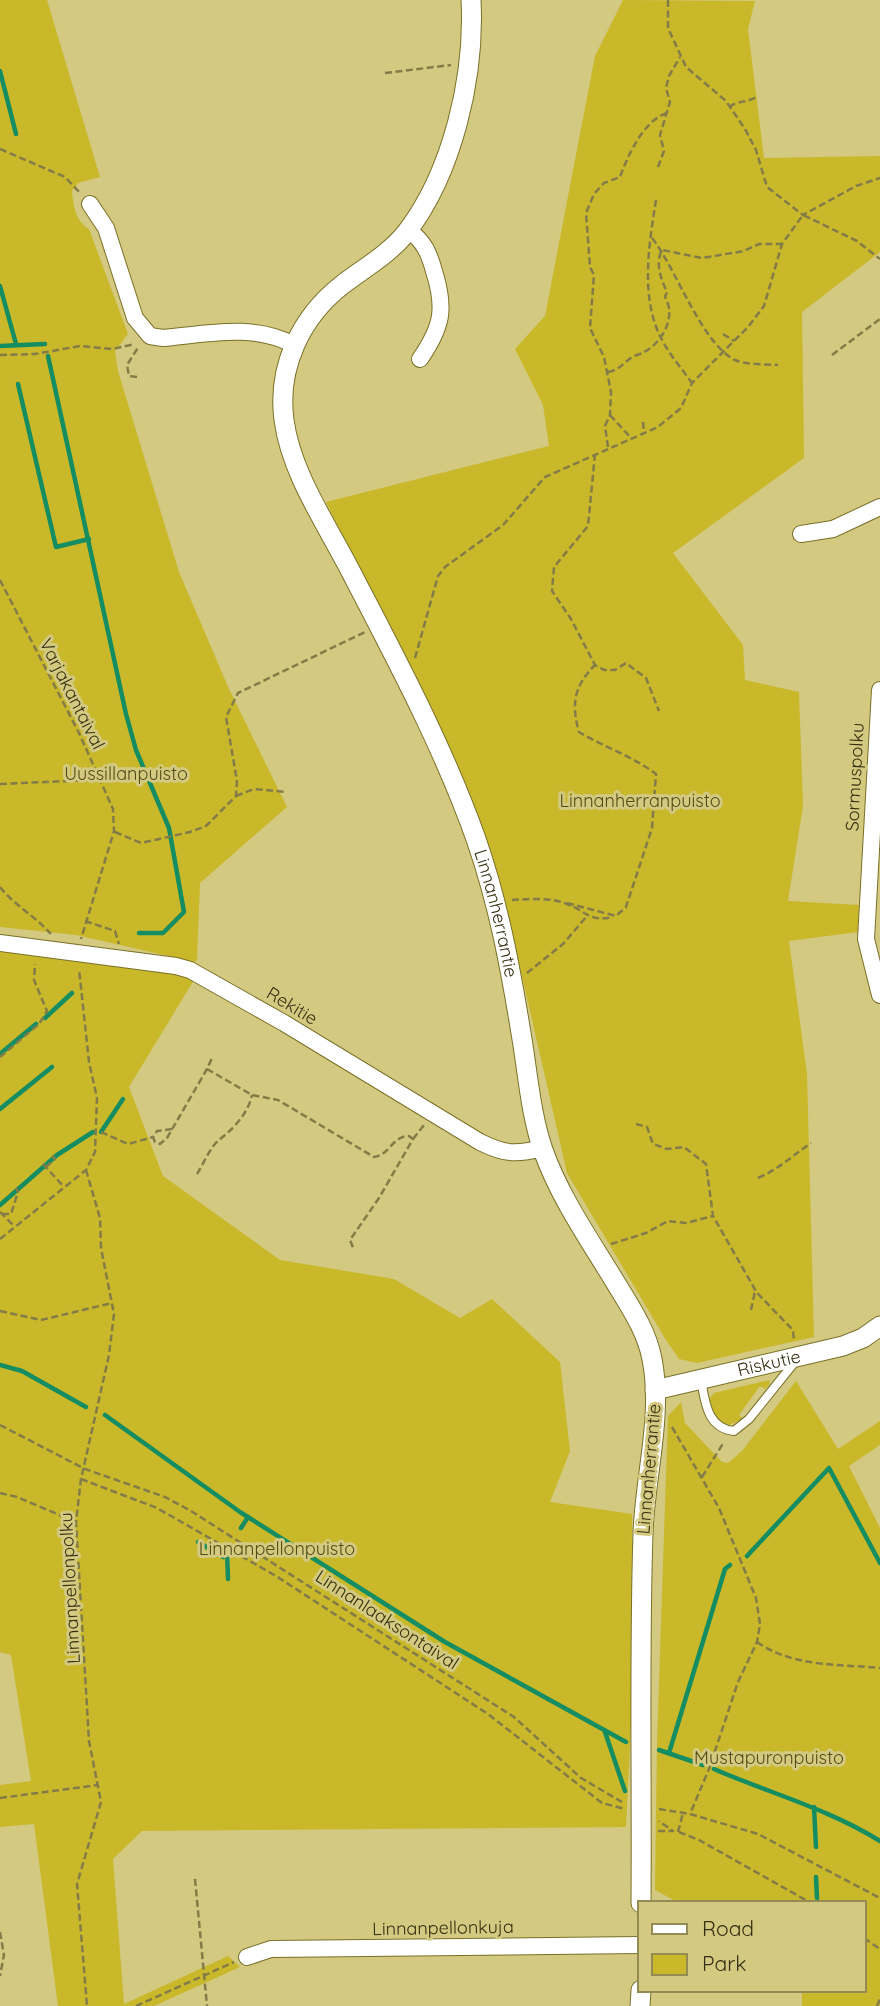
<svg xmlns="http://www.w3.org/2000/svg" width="880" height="2006" viewBox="0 0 880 2006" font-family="Quicksand,sans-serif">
	<rect width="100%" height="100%" fill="#d3c980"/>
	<g fill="#c9b82a">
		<path d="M0 0H47L100 177 78 183 72 191C73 205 76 222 89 229L128 334 115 351 118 371 179 572 229 689 287 807 200 883 197 960 195 962 76 935 0 927Z"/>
		<polygon points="623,0 755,1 748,29 764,158 880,156 880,252 802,312 804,458 673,553 743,645 745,680 799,692 803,806 788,901 859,905 858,932 789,941 807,1074 814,1337 697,1363 679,1359 666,1340 567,1173 506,906 477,823 420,693 326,502 549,446 543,405 515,349 545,316 595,56"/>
		<polygon points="0,947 82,962 197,975 129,1087 163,1176 280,1260 394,1279 460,1318 492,1299 560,1362 570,1451 550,1502 632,1514 631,1725 626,1827 142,1831 113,1859 124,2004 228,1956 240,1967 154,2006 58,2006 34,1824 0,1827 0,1785 31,1781 11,1655 0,1652"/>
		<polygon points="769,1380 770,1384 765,1389 760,1386 739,1415 743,1419 729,1425 715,1418 709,1399 714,1393"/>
		<polygon points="796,1381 838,1449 880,1421 880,1445 849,1466 880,1528 880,2006 802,2006 802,1990 864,1990 864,1903 679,1903 655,1890 657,1742 668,1416 681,1402 685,1423 722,1462 728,1463 742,1451"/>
	</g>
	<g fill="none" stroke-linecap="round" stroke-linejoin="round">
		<g stroke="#138d61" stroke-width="4.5">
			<polyline points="0,71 16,134"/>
			<polyline points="0,286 16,344"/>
			<polyline points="0,346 45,344"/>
			<polyline points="48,356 126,714 136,750 169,828 184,912 163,933 139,933"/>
			<polyline points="18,384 56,547 89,539"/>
			<polyline points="45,1018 72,993"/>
			<polyline points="0,1054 36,1024"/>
			<polyline points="0,1109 52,1067"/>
			<polyline points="101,1132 123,1099"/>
			<polyline points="0,1205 57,1155 93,1132"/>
			<polyline points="0,1365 22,1371 86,1407"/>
			<polyline points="105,1415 240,1512 445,1642 626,1742"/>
			<polyline points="241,1528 248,1517"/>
			<polyline points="198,1542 223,1557"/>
			<polyline points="227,1551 228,1579"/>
			<polyline points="747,1556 829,1468 880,1563"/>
			<polyline points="605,1732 625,1791"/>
			<polyline points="659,1750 703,1765"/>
			<polyline points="669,1753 725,1569 730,1565"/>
			<path d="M714 1769C769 1793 829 1809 880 1841"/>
			<polyline points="814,1807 816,1847"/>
			<polyline points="816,1877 817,1898"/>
		</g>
		<g stroke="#7a7027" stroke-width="10">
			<path id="service" d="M701 1380C705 1402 707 1428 734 1431L749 1419 794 1363"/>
		</g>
		<g stroke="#7a7027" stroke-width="18">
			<g id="minor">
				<path d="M90 204 106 228 135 318 150 336 163 338C208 334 253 323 294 345"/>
				<path d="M408 230C424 241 429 253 434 271 446 309 442 327 420 359"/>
				<polyline points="801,534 833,529 880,507"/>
				<polyline points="880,690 866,939 880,995"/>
				<path d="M0 943 176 966 190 970 284 1023 480 1142C504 1154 516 1155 542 1148"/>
				<polyline points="247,1957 271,1949 640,1945"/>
			</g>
		</g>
		<g stroke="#7a7027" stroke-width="21">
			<g id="tertiary">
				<path id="s1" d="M471 0C475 76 453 172 406 233 388 255 364 268 342 285 301 317 277 367 284 420 291 473 326 523 350 570 395 657 443 746 476 839 499 905 511 971 522 1039 528 1076 531 1115 543 1150 560 1198 591 1242 617 1285 631 1308 647 1332 652 1359 663 1415 645 1476 643 1533 639 1656 642 1780 641 1903"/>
				<path id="s2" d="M655 1390 843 1346 863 1338 880 1326"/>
				<polyline points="640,2006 641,1990"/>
			</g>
		</g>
		<g stroke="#837c48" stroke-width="2.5" stroke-dasharray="7 3.5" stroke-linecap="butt">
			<polyline points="668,0 668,28 686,67 726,101 745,129 756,150 767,187 803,215 856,186 880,178"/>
			<polyline points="385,73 451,65"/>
			<path d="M729 107C739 100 747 103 756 97"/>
			<polyline points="0,149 65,177 81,194"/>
			<polyline points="658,167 664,151 660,135 670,102 666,88 669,76 680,57"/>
			<path d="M656 200C649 244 640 297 661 338 669 354 682 369 692 383"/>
			<path d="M652 238C676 268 701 343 735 360 746 365 765 364 778 365"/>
			<polyline points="723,334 734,341"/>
			<polyline points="0,355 35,354 80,346 112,349 135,344"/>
			<polyline points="832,355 880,319"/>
			<path d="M608 372C620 370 623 363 632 357 633 356 641 354 642 353 662 344 677 317 665 297L667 292C661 279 655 264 662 250L702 258 744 251 759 244H782"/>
			<polyline points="137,377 129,376 127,365 139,346"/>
			<polyline points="610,415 631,438"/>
			<polyline points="643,422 644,434"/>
			<path d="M608 447 605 426 610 415 611 392 604 357 590 328 594 275 590 267 586 213 594 194 604 183 620 177C628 155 644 120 667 113"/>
			<polyline points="595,454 588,526 554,567 552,591 571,619 595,665 604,670 615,670 626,663 646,678 659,711"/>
			<polyline points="0,580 79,733 113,809 114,831 81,939"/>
			<polyline points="415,658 438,576 445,567 503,525 545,477 658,427 681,408 692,383 748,327 764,306 782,244 803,215 857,241 880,259"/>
			<polyline points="0,784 90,780 99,775"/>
			<polyline points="236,796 254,789 287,792"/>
			<polyline points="115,832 141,843 190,832 206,826 236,796 237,781 226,717 238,693 365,632"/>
			<path d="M0 887C14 905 35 916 51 934"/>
			<path d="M512 900C530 899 551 897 567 904 588 912 588 922 613 917"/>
			<path d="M567 903 616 916 626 907 652 828 656 774C632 756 604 747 579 732 571 704 574 686 595 665"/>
			<polyline points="85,921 115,931 119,944"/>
			<polyline points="527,973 563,944 587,916"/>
			<polyline points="0,1057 39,1024 47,1011 34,980 35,964"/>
			<path d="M207 1069 252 1095 278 1100 374 1157C390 1155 392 1136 409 1136L413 1139 379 1198 350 1240 354 1250"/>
			<polyline points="636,1124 647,1127 653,1144 667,1149 684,1147 706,1164 713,1216 757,1293 793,1330 794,1341"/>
			<polyline points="172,1129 157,1131 153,1137 155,1142 160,1144 167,1138 207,1069 212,1058"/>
			<polyline points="101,1132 128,1144 153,1137"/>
			<polyline points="413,1139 424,1125"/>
			<polyline points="43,1164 64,1187"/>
			<polyline points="46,1167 55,1159 52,1156"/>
			<polyline points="86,1170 100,1218 101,1248 114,1314 109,1355 81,1479 76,1522 89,1741 101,1802 77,1884 87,2006"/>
			<path d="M197 1174C203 1165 210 1147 219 1140 233 1129 248 1114 252 1095"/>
			<path d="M758 1178C779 1169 792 1156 811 1143"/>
			<polyline points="0,1212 14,1226"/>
			<polyline points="2,1214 11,1214 18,1192 16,1188"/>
			<polyline points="0,1239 86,1170 95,1152 97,1098 89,1062 79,969"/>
			<polyline points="611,1244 646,1233 668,1221 686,1223 713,1216"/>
			<polyline points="751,1310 755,1291"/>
			<polyline points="0,1311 41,1320 112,1303"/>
			<polyline points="0,1425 85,1469 165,1497 191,1511 514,1717 581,1778 622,1802"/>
			<polyline points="672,1427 719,1508 756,1598 760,1624 757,1642 738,1682 709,1769 690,1814"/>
			<polyline points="702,1477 724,1442"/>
			<polyline points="81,1479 157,1508 276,1576 488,1714 602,1803 625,1809"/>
			<polyline points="0,1493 17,1497 76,1522"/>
			<path d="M757 1642C792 1667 838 1664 880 1668"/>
			<polyline points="0,1798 98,1785"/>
			<polyline points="659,1809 690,1814 758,1834 880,1898"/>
			<polyline points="658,1831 673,1831 659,1821"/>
			<polyline points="678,1832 683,1813"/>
			<polyline points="679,1832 699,1840 811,1903"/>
			<polyline points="195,1879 207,2006"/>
			<polyline points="0,1932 4,1955 0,1976"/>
			<polyline points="864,1938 880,1949"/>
			<polyline points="136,2006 234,1962"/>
			<polyline points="877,2006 880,1999"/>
		</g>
		<use href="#service" stroke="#fff" stroke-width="8"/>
		<use href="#minor" stroke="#fff" stroke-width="16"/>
		<use href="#tertiary" stroke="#fff" stroke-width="19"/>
	</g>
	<g text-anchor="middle" stroke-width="6" stroke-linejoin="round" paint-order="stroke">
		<g font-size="18" fill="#332f10" stroke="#d3c980">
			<text transform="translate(72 694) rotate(63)" y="6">Varjakantaival</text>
			<text transform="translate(855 777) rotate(-87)" y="6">Sormuspolku</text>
			<text dy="6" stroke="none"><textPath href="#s1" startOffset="1022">Linnanherrantie</textPath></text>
			<text transform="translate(292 1006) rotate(31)" y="6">Rekitie</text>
			<text dy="6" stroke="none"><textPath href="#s2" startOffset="117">Riskutie</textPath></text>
			<text transform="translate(649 1469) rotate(-85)" y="6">Linnanherrantie</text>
			<text transform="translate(70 1588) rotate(-93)" y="6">Linnanpellonpolku</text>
			<text transform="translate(387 1620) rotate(33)" y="6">Linnanlaaksontaival</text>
			<text transform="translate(443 1928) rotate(-1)" y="6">Linnanpellonkuja</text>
		</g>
		<g font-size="18" fill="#534c17" stroke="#d3c980">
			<text x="126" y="780">Uussillanpuisto</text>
			<text x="640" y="807">Linnanherranpuisto</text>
			<text x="277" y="1555">Linnanpellonpuisto</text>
			<text x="769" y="1764">Mustapuronpuisto</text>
		</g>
	</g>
	<rect x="638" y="1901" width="228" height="91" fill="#d3c980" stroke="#938b53" stroke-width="2"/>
	<rect x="652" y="1924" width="35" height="10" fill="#ffffff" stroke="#938b53" stroke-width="2"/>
	<text x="702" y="1936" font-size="21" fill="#332f10">Road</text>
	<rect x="652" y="1954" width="35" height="21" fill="#c9b82a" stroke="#938b53" stroke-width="2"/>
	<text x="702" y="1971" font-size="21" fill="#332f10">Park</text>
</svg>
